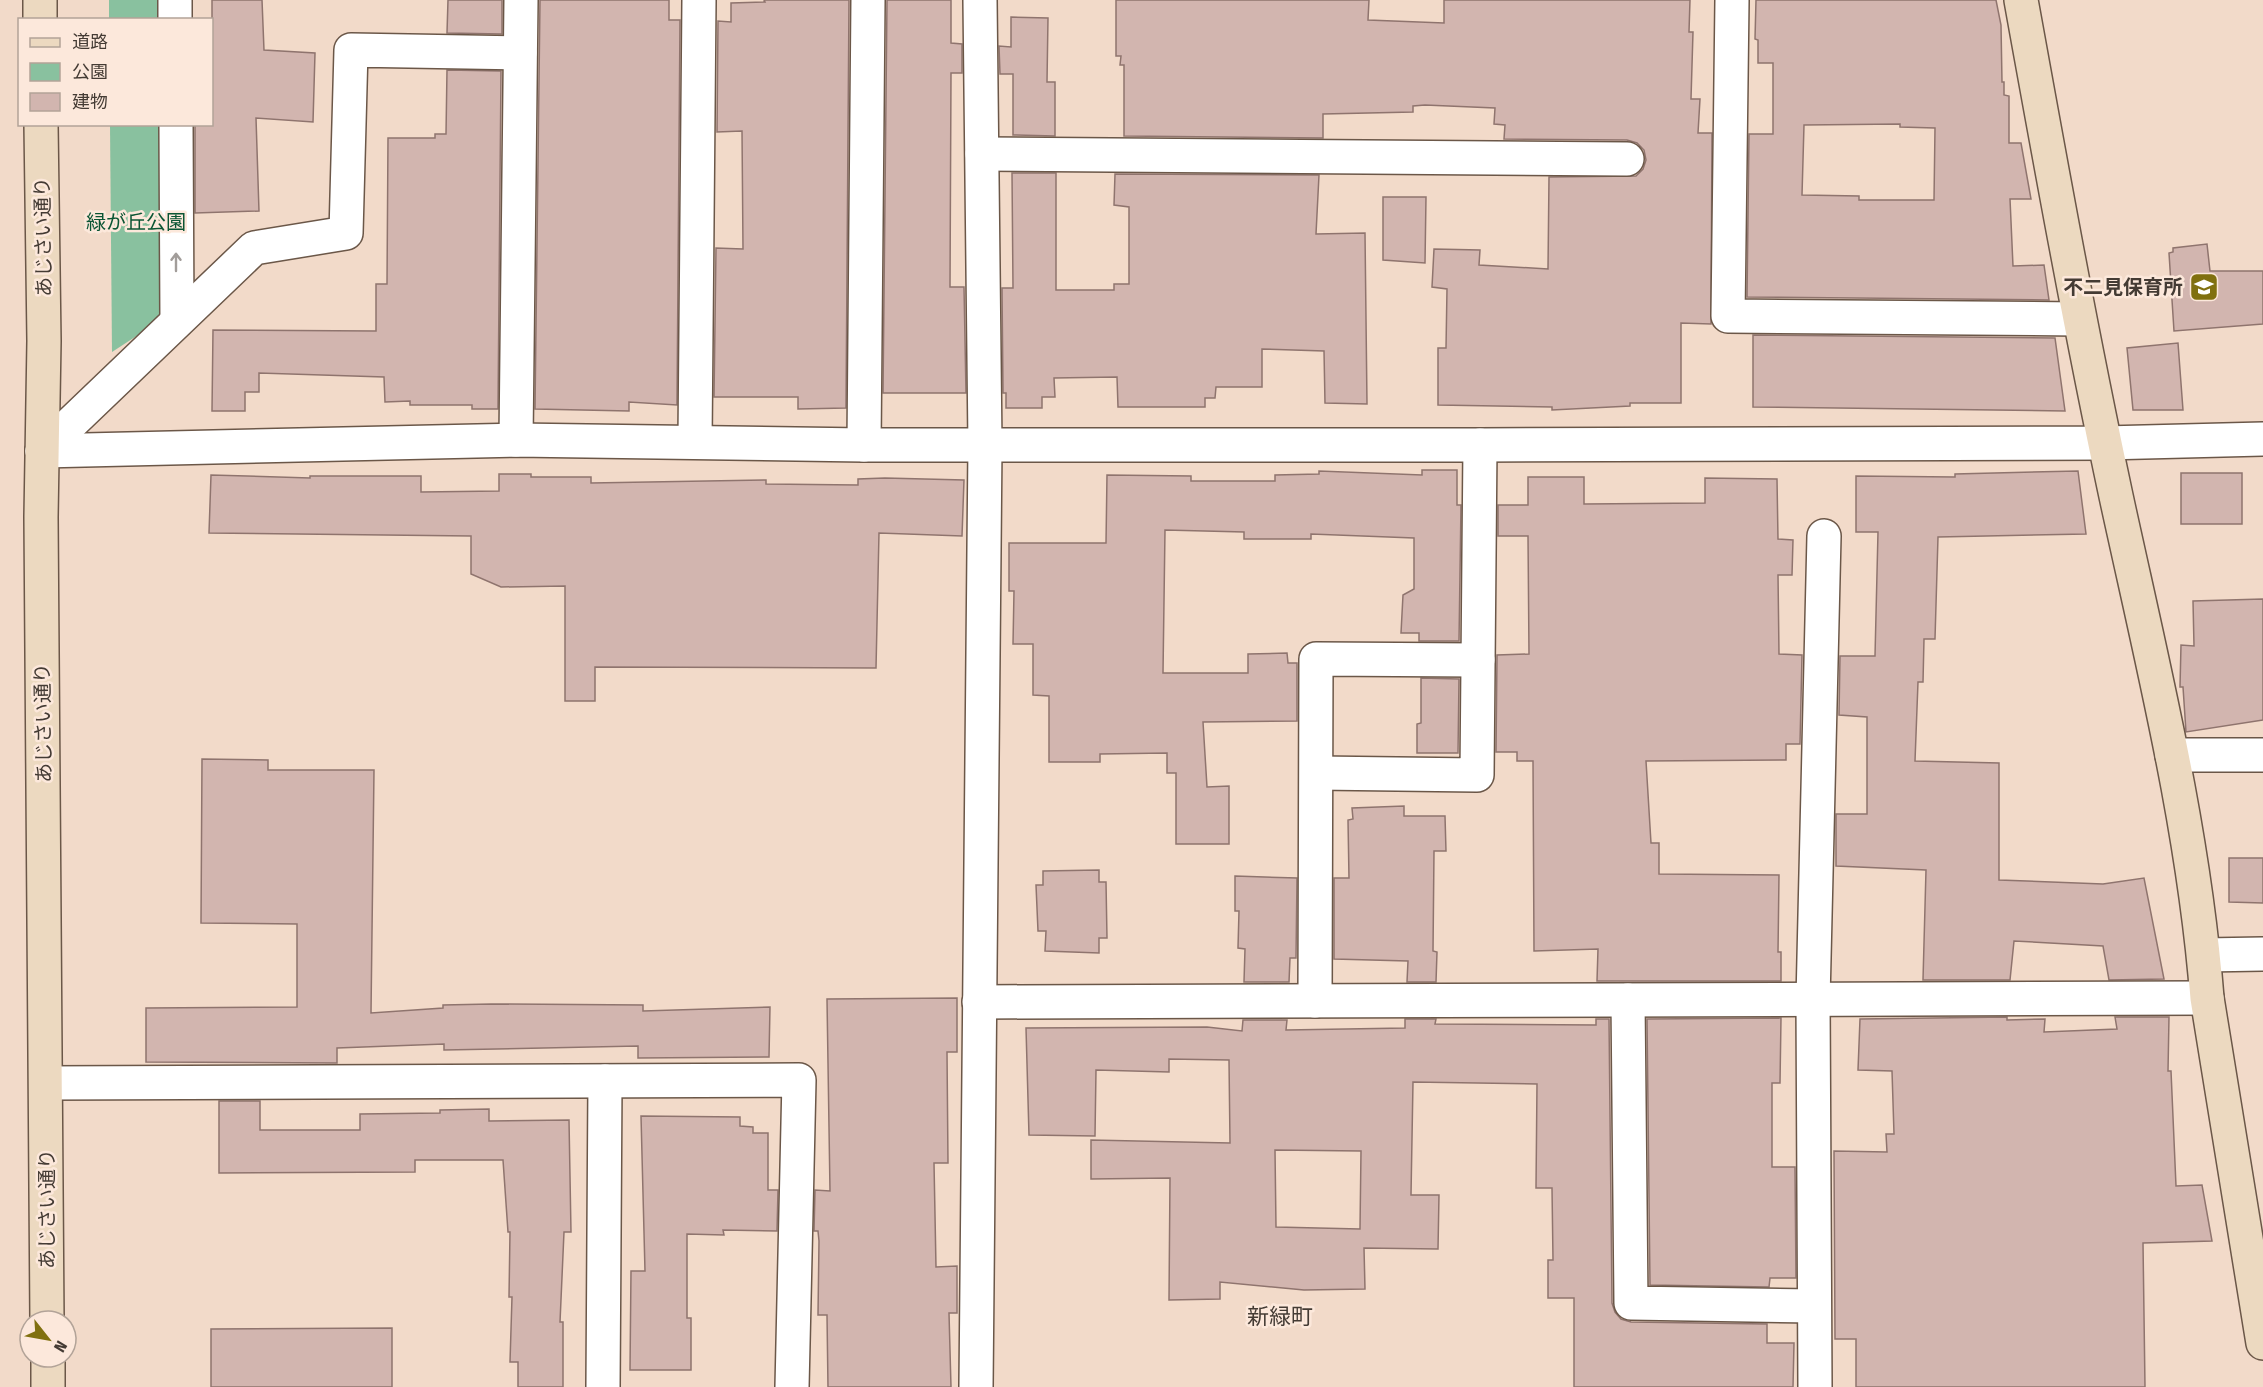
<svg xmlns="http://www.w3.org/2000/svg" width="2263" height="1387" viewBox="0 0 2263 1387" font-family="'Fira Sans Condensed','Noto Sans JP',sans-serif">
	<rect width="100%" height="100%" fill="#f2dac9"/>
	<g fill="#89c19f">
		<rect x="109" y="0" width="51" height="19"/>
		<polygon points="110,125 161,125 161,320 112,352"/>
	</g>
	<g fill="#d2b5af" stroke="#8f746e" stroke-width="1.5" fill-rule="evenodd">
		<polygon points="212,0 262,0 264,50 315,53 313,122 256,118 259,211 195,213 195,124 212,124"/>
		<polygon points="448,0 502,0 502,34 447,33"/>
		<polygon points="540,0 669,0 669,20 680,20 677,405 629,402 629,411 535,409"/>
		<polygon points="764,0 849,0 846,408 798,409 798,397 714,397 716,248 743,249 742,131 717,132 718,21 731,22 731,3 765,2"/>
		<polygon points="887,0 951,0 951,43 962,44 962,73 951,73 950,287 964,287 966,393 883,393"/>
		<polygon points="1116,0 1369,0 1368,20 1444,23 1444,0 1690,0 1689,32 1693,32 1691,99 1700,99 1698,133 1712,133 1711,324 1681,323 1681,403 1630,403 1630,406 1552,410 1552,407 1438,405 1438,348 1446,348 1447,289 1432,287 1434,249 1480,250 1479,265 1548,269 1549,177 1636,176 1643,169 1646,160 1644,150 1637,143 1627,140 1504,139 1505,125 1494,124 1495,108 1425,105 1413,106 1413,112 1323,114 1323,138 1124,136 1124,65 1120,65 1121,56 1116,56"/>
		<path d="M1756 0H1996L2001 25 2002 82H2004V95L2009 96V143H2021L2031 199H2010L2013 266 2044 265 2049 300 1747 297 1749 134H1773V63H1758V40L1755 39ZM1900 124V127L1935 128 1934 200H1859V196L1802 195 1804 125Z"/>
		<polygon points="1011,17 1048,18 1047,82 1055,82 1055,136 1013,135 1013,74 1000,74 999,46 1011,47"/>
		<polygon points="447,70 501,71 498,409 472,409 472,405 410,405 410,401 385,402 384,377 259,373 259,392 245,392 245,411 212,411 213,330 376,331 376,284 387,284 388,138 435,138 435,134 446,134"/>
		<polygon points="1012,173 1056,173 1056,290 1114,290 1114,284 1129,284 1129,207 1114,205 1115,174 1319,175 1316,234 1365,233 1367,404 1325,403 1324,351 1262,349 1262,387 1216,387 1215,398 1205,398 1205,407 1118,407 1117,377 1054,378 1055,397 1042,397 1042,408 1006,408 1006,393 1003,393 1002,288 1013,288"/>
		<polygon points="1383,197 1426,197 1425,263 1383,260"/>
		<polygon points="2207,244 2210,271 2263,271 2263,324 2174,331 2169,253 2173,252 2173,248"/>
		<polygon points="1753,335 2055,338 2065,411 1753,407"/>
		<polygon points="2178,343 2183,410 2133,410 2127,348"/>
		<polygon points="1422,470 1457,470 1457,505 1461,505 1459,641 1419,641 1419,633 1401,633 1403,595 1414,589 1414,538 1311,534 1311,539 1244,539 1244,532 1165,530 1163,673 1248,673 1248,654 1287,653 1288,663 1297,663 1297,721 1203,722 1207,787 1229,786 1229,844 1176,844 1176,773 1167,773 1167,753 1100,754 1100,762 1049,762 1049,696 1033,695 1033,644 1013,644 1014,591 1009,591 1009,543 1106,543 1107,475 1191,476 1191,481 1275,481 1275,475 1319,474 1319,471 1422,475"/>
		<polygon points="2078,471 2086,534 1938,537 1935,639 1924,639 1923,682 1918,682 1915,761 1999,763 1999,880 2103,884 2144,878 2164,979 2109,980 2103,946 2014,941 2010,980 1923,980 1926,870 1836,866 1836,814 1867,814 1867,717 1839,715 1840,656 1875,656 1878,532 1856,532 1856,476 1955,477 1955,474"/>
		<rect x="2181" y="473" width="61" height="51"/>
		<polygon points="499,474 531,474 531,477 591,477 591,483 766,480 766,484 858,485 858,479 885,478 964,480 962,536 879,533 876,668 595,667 595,701 565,701 565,586 501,587 471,574 471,536 209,533 211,475 310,478 310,476 421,476 421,492 499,491"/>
		<polygon points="1528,477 1584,477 1584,504 1705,503 1705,478 1777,479 1778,539 1793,540 1792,575 1778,575 1779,654 1802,655 1800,744 1786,744 1786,760 1646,761 1651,843 1659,843 1659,874 1779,875 1778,952 1781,952 1781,981 1597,981 1598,949 1534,951 1533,761 1517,761 1517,752 1496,752 1497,655 1529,654 1528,536 1498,536 1498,505 1528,505"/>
		<polygon points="2263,599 2263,720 2186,732 2183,687 2180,687 2181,645 2194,646 2193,601"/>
		<polygon points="1421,678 1459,679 1458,753 1417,753 1417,724 1421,723"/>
		<polygon points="202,759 268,760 268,770 374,770 371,1013 443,1008 443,1005 491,1004 643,1005 643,1011 770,1007 769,1057 638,1058 638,1046 444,1050 444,1044 337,1048 337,1063 146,1062 146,1008 297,1007 297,924 201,923"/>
		<polygon points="1404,806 1404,816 1445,816 1446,851 1434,851 1433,951 1437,952 1436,982 1407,982 1408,961 1334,959 1334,878 1349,878 1348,820 1353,819 1352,808"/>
		<polygon points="2229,858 2263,858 2263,903 2229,902"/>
		<polygon points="1099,870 1099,882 1106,882 1107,938 1099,938 1099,953 1045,951 1046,931 1038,931 1036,885 1043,885 1043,871"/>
		<polygon points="1235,876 1297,878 1296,958 1290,958 1289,982 1244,982 1245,949 1238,948 1239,911 1235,911"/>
		<polygon points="957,998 957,1052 947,1052 948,1163 934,1163 936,1267 957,1266 957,1313 949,1313 951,1387 828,1387 827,1315 818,1315 819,1241 818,1231 814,1231 815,1190 830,1191 827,999"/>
		<polygon points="2007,1017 2007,1020 2045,1019 2044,1032 2117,1029 2115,1017 2169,1017 2168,1071 2171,1071 2176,1186 2202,1185 2212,1241 2143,1243 2145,1387 1856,1387 1856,1339 1835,1339 1834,1151 1887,1152 1886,1134 1894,1134 1892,1071 1858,1070 1860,1019"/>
		<polygon points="1781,1018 1780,1083 1772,1083 1772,1167 1795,1167 1796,1278 1770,1278 1769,1287 1650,1285 1647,1019"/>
		<path d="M1405 1019H1436L1435 1024 1596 1025V1019H1609L1612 1303 1615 1312 1621 1319 1631 1322 1767 1324V1343H1794L1793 1387H1574V1298H1548V1260H1553L1552 1188H1536L1537 1084 1413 1082 1411 1195H1439L1438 1249 1364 1248 1365 1289 1304 1290 1220 1282V1299L1169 1300 1170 1178 1091 1179V1140L1230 1143 1229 1060 1169 1059V1072L1096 1070 1095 1136 1029 1135 1026 1028 1207 1027 1242 1031 1243 1020H1287L1286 1030 1405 1028ZM1275 1150 1361 1151 1360 1229 1276 1227Z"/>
		<polygon points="219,1101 260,1101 260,1130 360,1130 360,1114 440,1113 440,1110 489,1109 489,1121 569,1120 571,1232 564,1232 560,1322 563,1322 563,1387 518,1387 518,1362 510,1362 512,1297 509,1297 510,1232 508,1232 503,1160 415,1160 415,1172 219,1173"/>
		<polygon points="641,1116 740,1117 740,1126 753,1127 753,1133 768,1133 768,1190 778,1190 777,1231 723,1230 724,1235 687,1234 687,1318 691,1318 691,1370 630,1370 631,1271 645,1271"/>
		<polygon points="392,1328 392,1387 211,1387 211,1329"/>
	</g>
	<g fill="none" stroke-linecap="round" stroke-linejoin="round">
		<g stroke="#6b5748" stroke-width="36">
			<g id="street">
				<polyline points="175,0 175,20"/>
				<polyline points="1732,0 1728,316 2079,319"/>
				<polyline points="176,124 177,321"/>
				<polyline points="982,154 1627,159"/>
				<polyline points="516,440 521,0"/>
				<polyline points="695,441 699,0"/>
				<polyline points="864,445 868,0"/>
				<polyline points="42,451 516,440 864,445 1480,445 2105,443 2263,439"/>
				<polyline points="42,451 254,248 346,233 351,50 520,53"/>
				<polyline points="2172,755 2263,755"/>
				<polyline points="1317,773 1477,775 1480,445"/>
				<polyline points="2204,955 2263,954"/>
				<polyline points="1628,1000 1631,1303 1814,1306"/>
				<polyline points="1315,1001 1316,659 1478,660"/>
				<polyline points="979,1002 2207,998"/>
				<polyline points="46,1083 799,1080 792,1387"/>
				<polyline points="603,1387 605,1081"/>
				<polyline points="976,1387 985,445 980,0"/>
				<polyline points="1815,1387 1813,1000 1824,536"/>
			</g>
		</g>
		<g stroke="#6b5748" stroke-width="36">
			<g id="secondary">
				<polyline points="40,0 40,20"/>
				<path d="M2021 0C2051 166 2081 332 2116 496 2152 662 2194 829 2207 998L2263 1343"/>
				<polyline points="41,124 44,341 41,517 47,1321"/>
				<polyline points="48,1357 48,1387"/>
			</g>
		</g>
		<use href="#street" stroke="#fff" stroke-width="33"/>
		<use href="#secondary" stroke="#ecd9c0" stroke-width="33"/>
	</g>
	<defs><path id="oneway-shaft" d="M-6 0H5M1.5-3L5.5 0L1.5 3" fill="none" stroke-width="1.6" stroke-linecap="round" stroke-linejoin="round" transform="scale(1.5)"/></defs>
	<use stroke="#a29d9a" href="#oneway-shaft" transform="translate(176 262) rotate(-90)"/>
	<defs>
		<g id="school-square" transform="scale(1.5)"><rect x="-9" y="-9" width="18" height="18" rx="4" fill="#80700f" stroke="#fce8db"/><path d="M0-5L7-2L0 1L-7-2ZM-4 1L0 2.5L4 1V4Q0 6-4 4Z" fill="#fff"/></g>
	</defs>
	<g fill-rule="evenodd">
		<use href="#school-square" x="2204" y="287"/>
	</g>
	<g text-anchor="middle" stroke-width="5" stroke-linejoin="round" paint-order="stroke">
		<g font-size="20" fill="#0b5534" stroke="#fce8db">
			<text x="136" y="229">緑が丘公園</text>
		</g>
		<g font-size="20" fill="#443b34" stroke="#fce8db">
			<text transform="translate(43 237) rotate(-91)" y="7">あじさい通り</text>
			<text transform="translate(43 723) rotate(-91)" y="7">あじさい通り</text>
			<text transform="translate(47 1209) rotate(-90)" y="7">あじさい通り</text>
		</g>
		<g font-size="20" font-weight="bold" fill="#443b34" stroke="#fce8db" text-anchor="end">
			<text x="2183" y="294">不二見保育所</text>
		</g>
		<g font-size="22" fill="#443b34" stroke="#fce8db">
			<text x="1280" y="1324">新緑町</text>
		</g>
	</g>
	<rect x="18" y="18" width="195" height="108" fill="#fce8db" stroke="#b2a398" stroke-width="1.5"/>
	<rect x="30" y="38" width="30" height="9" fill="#ecd9c0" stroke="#b2a398" stroke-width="1.5"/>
	<text x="72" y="48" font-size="18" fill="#443b34">道路</text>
	<rect x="30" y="63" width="30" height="18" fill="#89c19f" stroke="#b2a398" stroke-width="1.5"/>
	<text x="72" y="78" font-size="18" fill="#443b34">公園</text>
	<rect x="30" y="93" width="30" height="18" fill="#d2b5af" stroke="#b2a398" stroke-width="1.5"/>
	<text x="72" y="108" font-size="18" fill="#443b34">建物</text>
	<g transform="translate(48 1339) rotate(121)"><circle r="28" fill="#fce8db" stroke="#b2a398" stroke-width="1.5"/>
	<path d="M0-4.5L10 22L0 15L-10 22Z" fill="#80700f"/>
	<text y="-9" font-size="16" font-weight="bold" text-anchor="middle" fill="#443b34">N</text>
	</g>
</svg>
